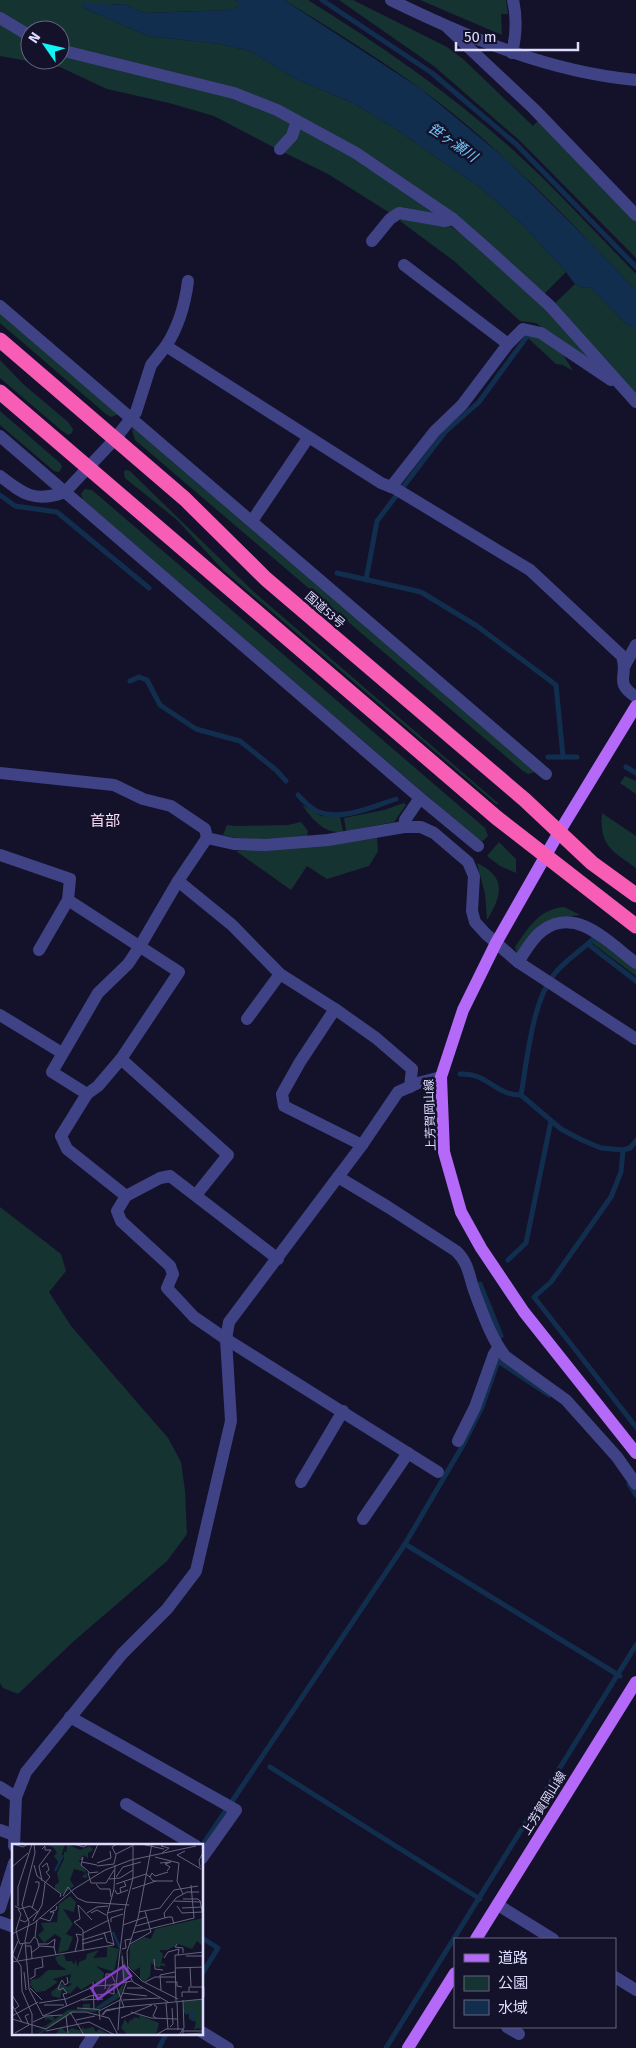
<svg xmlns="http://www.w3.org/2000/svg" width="636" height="2048" viewBox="0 0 636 2048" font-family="'Fira Sans','Noto Sans JP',sans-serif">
	<rect width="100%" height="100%" fill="#14122a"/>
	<g fill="#153330">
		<polygon points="0,0 235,0 239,2 239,6 231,10 144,13 124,4 82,7 148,36 220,44 250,51 294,78 353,103 393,127 482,189 523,225 566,272 544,294 488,243 279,107 60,46 60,30 30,30 0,13"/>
		<path d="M284 0H308C380 45 450 93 513 150 556 189 595 232 636 274V291C569 219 500 147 421 89 377 57 330 28 284 0Z"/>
		<polygon points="339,0 353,0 447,47 463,59 533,126 538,121 636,220 636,258 519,140 435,67"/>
		<polygon points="420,0 506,0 508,14 501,14 502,35"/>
		<polygon points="0,23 30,42 30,60 60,60 60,54 233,97 293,123 289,134 275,148 214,116 169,103 107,89 60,67 0,56"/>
		<polygon points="300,127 354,157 442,217 390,213 328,174 283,152"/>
		<polygon points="404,217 449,225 483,250 547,308 604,373 536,323 520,321 454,261 400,221"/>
		<polygon points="575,284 584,288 590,287 625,323 636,329 636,396 554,304"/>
		<polygon points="0,313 119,414 111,417 106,414 0,323"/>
		<polygon points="531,334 561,351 573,371 563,365 556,364 528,338"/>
		<polygon points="0,360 23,384 68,422 73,429 72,433 68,435 61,430 0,378"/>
		<polygon points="0,411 60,463 62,467 59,472 54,471 0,425"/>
		<polygon points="133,428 535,772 528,774 523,771 135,440 132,430"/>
		<polygon points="125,470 130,471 254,592 499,804 496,804 223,570 177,520 125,478 124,473"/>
		<polygon points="85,489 92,490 485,828 488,836 483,841 476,838 83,500 81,494"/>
		<polygon points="625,776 636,781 636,794 620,783"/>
		<polygon points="404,803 406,805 394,822 346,831 344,818 384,810"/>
		<path d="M302 805 321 816 340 817 343 832C323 834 313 819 302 805Z"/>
		<path d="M602 813 636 836V868C612 851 599 845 602 813Z"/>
		<path d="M301 822 308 831 307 837C278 840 251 843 223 835L227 825 236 826 288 825Z"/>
		<polygon points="377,838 378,851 369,866 327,879 307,866 291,890 236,851 308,846"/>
		<polygon points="499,842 516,859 516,873 500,866 487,856"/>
		<path d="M477 863C507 877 502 896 487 920L485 894Z"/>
		<path d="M564 907 580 915 555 918 517 954 515 947C528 928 539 909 564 907Z"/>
		<polygon points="597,938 636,968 636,976 592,943"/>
		<polygon points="0,1207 61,1254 66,1271 49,1292 71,1326 168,1438 181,1462 185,1491 187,1534 167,1561 75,1640 18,1694 3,1688 0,1683"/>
	</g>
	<polygon fill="#122e4e" points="235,0 284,0 421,89 506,159 593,245 636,291 636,329 625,323 590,287 584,288 575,284 566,272 523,225 482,189 393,127 353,103 294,78 250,51 220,44 148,36 82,7 84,2 115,5 124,4 144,13 231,10 239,6 238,2"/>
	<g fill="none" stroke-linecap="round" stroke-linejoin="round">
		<g stroke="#122e4e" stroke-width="5">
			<polyline points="322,0 432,73 516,144 636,267"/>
			<polyline points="0,495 15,506 57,512 149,588"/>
			<polyline points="337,573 421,592 477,626 556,685 563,757"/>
			<polyline points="366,580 377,521 445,432 479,402 528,335"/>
			<polyline points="130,681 139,677 147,680 160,705 196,729 240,741 276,770 286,781"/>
			<polyline points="548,757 577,757"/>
			<polyline points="626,767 636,773"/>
			<path d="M298 795C305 802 310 809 319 812 342 821 375 806 396 799"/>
			<polyline points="588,944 636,981"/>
			<path d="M460 1074C487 1072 496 1096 521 1095L561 1129 582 1140 601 1148 623 1150 630 1148 636 1141"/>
			<path d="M521 1095C527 1061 532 1003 553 976 564 960 582 951 595 937"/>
			<polyline points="623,1150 621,1172 611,1197 551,1282 534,1297 636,1427"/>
			<polyline points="508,1260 526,1243 551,1121"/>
			<polyline points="480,1284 501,1336"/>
			<polyline points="629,1484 636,1495"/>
			<polyline points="405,1544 620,1676"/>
			<polyline points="270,1767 480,1899"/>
			<polyline points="22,1844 25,1846"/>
			<polyline points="202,1846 405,1544 463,1445 482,1407 498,1361 549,1395"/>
			<polyline points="202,1938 218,1948 202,1974"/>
			<polyline points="159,2048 166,2034"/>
			<polyline points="386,2048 636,1645"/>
		</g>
		<g stroke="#3f4386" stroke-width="12">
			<path d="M391 0C469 38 549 72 636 80"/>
			<polyline points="0,18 30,36"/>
			<polyline points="448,28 534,109 636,215"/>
			<polyline points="60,50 234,93 277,110 356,153 453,219 485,247 550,306 636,402"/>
			<path d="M512 53C516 36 517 17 513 0"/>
			<polyline points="280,149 292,136 297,121"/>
			<polyline points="372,241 390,219 399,213 445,221 453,219"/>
			<polyline points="404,265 508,344"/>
			<polyline points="0,306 546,774"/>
			<path d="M166 346C179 326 185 305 188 281"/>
			<polyline points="0,436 420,798 478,846"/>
			<path d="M0 476C23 494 35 503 65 492L115 439 136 412 151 365 166 346 381 483 396 489 530 570 622 656C629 677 613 682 636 697"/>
			<polyline points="391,487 435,431 462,405 508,344 523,329 541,333 611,380"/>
			<polyline points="252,521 308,438"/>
			<polyline points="625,665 636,645"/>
			<polyline points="0,773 114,785 143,799 171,806 205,829 207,838 178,881 140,946 128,964 98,993 52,1072 87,1094 61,1136 67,1149 126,1196 117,1211 121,1221 170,1266 173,1274 167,1288 194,1317 226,1339 438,1472"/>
			<polyline points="404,827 405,820 420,798"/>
			<polyline points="207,838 234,844 266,845 328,840 404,827 421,827 434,833 468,862 474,876 472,911 475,922 486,934 518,962 636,1039"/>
			<polyline points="0,855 70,879 68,900 179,972 121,1059 228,1155 196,1195"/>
			<polyline points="178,881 232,925 280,974 335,1009 376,1038 412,1069 410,1087"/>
			<polyline points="39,950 68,900"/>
			<path d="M518 962C525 952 532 938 542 931 576 905 609 943 636 963"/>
			<polyline points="335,1009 300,1062 282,1094 284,1106 362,1145"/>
			<polyline points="0,1015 62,1053"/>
			<polyline points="247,1019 280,974"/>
			<polyline points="87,1094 98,1086 121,1059"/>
			<path d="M338 1177 388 1207 456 1251C469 1263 469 1277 475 1293 483 1314 491 1338 505 1356L566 1400 617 1457 636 1484"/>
			<polyline points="126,1196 160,1178 170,1176 278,1259"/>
			<polyline points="458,1441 475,1407 494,1354 498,1348"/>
			<polyline points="301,1482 343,1411"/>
			<polyline points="363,1519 408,1453"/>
			<polyline points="70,1717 236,1810 202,1858"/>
			<polyline points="0,1787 16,1797"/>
			<polyline points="126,1804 196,1846"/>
			<polyline points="0,1830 14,1835"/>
			<polyline points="14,1846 16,1797 26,1772 122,1654 167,1609 196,1571 231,1421 226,1339 229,1322 362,1145 398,1092 418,1083 441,1077"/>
			<polyline points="498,1905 553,1939"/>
			<polyline points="0,1908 14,1863"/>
			<polyline points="0,1922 14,1927"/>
			<polyline points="615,1977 636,1990"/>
			<polyline points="507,2027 519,2034"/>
			<polyline points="202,2032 228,2048"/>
			<polyline points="85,2048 94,2034"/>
		</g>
		<g stroke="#b569f8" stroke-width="12">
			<polyline points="636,706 558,834 496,943 463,1010 441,1077 444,1152 461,1212 481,1248 524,1312 636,1453"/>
			<polyline points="476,1939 636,1682"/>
			<polyline points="408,2048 455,1973"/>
		</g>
		<g stroke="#f85db6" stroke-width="15">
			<polyline points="0,340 185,499 266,579 525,800 592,863 636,895"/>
			<polyline points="0,392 497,818 636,926"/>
		</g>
	</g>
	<g text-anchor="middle" stroke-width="5" stroke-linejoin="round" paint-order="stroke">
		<g font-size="12" fill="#dddcfd" stroke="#14122a">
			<text transform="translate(325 610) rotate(41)" y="4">国道53号</text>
			<text transform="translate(430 1115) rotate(-92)" y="4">上芳賀岡山線</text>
			<text transform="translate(544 1803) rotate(-58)" y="4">上芳賀岡山線</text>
		</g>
		<g font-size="14" font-style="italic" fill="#6fc6f8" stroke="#14122a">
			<text transform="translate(453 142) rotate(35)" y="5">笹ヶ瀬川</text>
		</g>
		<g font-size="15" fill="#fedef5" stroke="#14122a">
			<text x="105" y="826">首部</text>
		</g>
	</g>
	<g transform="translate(12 1844)">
		<rect width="191" height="191" fill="#14122a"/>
		<path d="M34 0H53L47 19 42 12 45 9 42 4ZM55 0 68 6 78 2 81 6 76 9V14L71 11 67 17 74 28 71 31 75 30V34L70 33 73 28 62 25 58 36 62 42 51 50 43 46V41L47 38 45 29 52 15V8H55L52 5 55 7ZM58 52 64 58 62 68 51 65 61 80 54 90 61 93 56 106 46 109 49 94 43 90 32 99 26 91 32 86 29 79 45 78 47 60ZM191 74V102L185 97 180 105 166 100 156 106H147L151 110 149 120 152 119 154 123 149 121 147 124 139 119 138 132 133 137 128 135V123L122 127 117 123 118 101 132 93 139 95 143 85ZM95 102 107 105 102 128 84 122 92 129 90 140 85 141 83 137 69 146 65 142 58 150 50 146 48 154 40 152 39 148 50 140 55 143 60 140 57 139 59 130 41 135 46 138 33 147 24 148 18 141 19 136 27 134 36 126H55L46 120 43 113 52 110 54 117H60L62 121 64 116 66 124 67 118 74 115 75 110 87 106 81 114 95 113ZM109 105 116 130 108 153 83 168 64 167 26 191H24L38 181 19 191 41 177 35 174V177L32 173 41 171 42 176 56 166 71 165V160H78V165L85 164 101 154 111 140ZM191 155V187L186 184 182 186 184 178 177 175V170L180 169H172V157ZM127 171 147 179 144 191H116L109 184 113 175 116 180 118 175V177L123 173 128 175ZM71 182 72 185 81 183 84 188 87 185 98 191H43L49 183 54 188 60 184 69 187Z" fill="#153330"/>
		<path fill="none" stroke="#122e4e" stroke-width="2.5" d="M43 27 51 11M101 88 108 104M85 164 104 151M173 169H180L181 177"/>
		<path fill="none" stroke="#64637e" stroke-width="1" d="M1 0 11 3 16 0M22 0 23 9 10 61 17 78 13 97 17 145 31 172 78 152 93 150 99 141 120 137M61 0 72 3 76 0M121 0V34L113 65 104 141 112 163 192 155M129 0 152 5M140 0 126 74 115 108 116 128 121 138 156 158M173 7 165 11 189 25M150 9 157 4 149 2 152 0M104 10 120 2M143 13 167 19 165 37 171 50M80 14 86 0M69 16 71 13 69 21 77 28M70 18 85 21M85 19 99 14 98 7M148 19 159 18 153 20 158 23 155 27M102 20 104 11 100 3 105 0M22 21 25 32 49 50 48 53M85 22 102 20M0 23 16 9M30 23 35 19 37 26 34 28 38 33 32 40M188 23 187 16 192 7M137 32 141 37H161M104 33 111 23 129 18M97 35 108 34 121 26M30 37 27 22 39 6H33V2L30 5M83 39H79L76 29 86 28M83 39H94L102 26M84 40 88 45H98L99 53M104 40 134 30 138 33 140 29 143 32 156 28M120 45 144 37M103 46 105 50 116 46M109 49 108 44 114 42 112 37M51 52 56 43 65 54 74 58 117 61M171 55H186L189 58M162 57 188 58M188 57 191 72M3 62 8 65 18 62 26 68M6 62V43L20 0M165 62 170 69 190 68M20 64 27 42V38H23M170 64 190 63M6 65 9 70 4 86 6 95 8 100 13 99M127 68 148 64 162 46 186 42M75 69 85 63 96 62M79 69 85 66 94 71M95 69 111 65M28 74 38 77 42 68H38L44 66 45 62M153 74 152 69 164 54 175 48H187M8 76 13 78 25 68M21 77 30 61 33 40M62 78 68 75 66 61 80 76M62 78 71 86V107M99 78V74L111 70M111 81 134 73M124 82 156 73H160L162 80M92 88 95 98 102 100M71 89 97 76M121 89 182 74 179 41M0 90 22 79 62 45 93 26 119 16 184 2M23 93 25 76M70 96 99 87M13 99H18L22 93 25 95 27 103 19 109M26 100H36L43 95 42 104M70 100 91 94M118 100 139 88 133 67M165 100 163 103 171 104V109M14 102H19L20 115M27 102 42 103 44 111M110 105 114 104 113 96 119 95M63 108 66 95 64 90 70 91M0 110 9 122 10 147 20 170V191M166 111 192 108M0 112 6 97M110 112 112 138M174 112H190M152 114 156 108 167 105 166 111H163L164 157M142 115 143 125 151 126M5 116 11 99M0 118 102 101 95 71 102 45 103 21M116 123 130 137 166 155M178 123 179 142M163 124 192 123M12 128 14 146M55 133 56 139 53 141 50 136 46 144 47 146 51 144 55 149 51 150 55 162M18 135 23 132V125L31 123 30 114M81 138 82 165 88 166M133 138 143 133H163M154 138H165V142L170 143M18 144 30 156M115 144H131M93 145 94 130H99L103 138M149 146 148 131 163 128M95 148 102 150V139M177 148V143H192V153M110 149 135 152M0 151 7 162 3 165M170 153V148H186M70 156 91 155M111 156 148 154M165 158 166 186M27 159 54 155 83 142 99 141M154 159 156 185M0 161 10 178M32 161H52M142 161 145 163 141 172 144 174M65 164 82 165M58 168 72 191M119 168 139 174 165 175M90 171 92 168 94 166 112 163 94 167 91 171M0 172 26 158M54 172 56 189M109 174 140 161M0 175 34 185 60 168H74L97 174 106 191M64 176 83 172M88 176 87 167 108 156 115 137M21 178 34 172 50 171M158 183 161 180 160 164M106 186 108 156M34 187 77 178 103 191M171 187H192M3 189 17 181 13 172 17 170M144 191 154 185H171V191M156 191 192 189M167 191 172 184 171 156"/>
		<path fill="#853ec5" fill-opacity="0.15" stroke="#853ec5" stroke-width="2.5" d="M112 122 119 132 86 155 79 144Z"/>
		<rect width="191" height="191" fill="none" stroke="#dddcfd" stroke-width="2.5"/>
	</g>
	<rect x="454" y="1938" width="162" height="90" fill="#14122a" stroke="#64637e"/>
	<rect x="464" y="1954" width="25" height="8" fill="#b569f8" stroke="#64637e"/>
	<text x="498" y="1963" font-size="15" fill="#dddcfd">道路</text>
	<rect x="464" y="1976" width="25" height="15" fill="#153330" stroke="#64637e"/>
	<text x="498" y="1988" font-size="15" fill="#dddcfd">公園</text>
	<rect x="464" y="2000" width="25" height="15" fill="#122e4e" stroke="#64637e"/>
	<text x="498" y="2013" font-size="15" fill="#dddcfd">水域</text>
	<g transform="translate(45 45) rotate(304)"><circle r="24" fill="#14122a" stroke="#64637e"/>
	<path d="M0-4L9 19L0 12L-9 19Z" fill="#11f3f4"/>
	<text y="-8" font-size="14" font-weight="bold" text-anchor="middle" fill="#dddcfd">N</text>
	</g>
	<path d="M456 42v8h122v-8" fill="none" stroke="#dddcfd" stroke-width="2.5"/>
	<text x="464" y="42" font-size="15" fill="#dddcfd" stroke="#14122a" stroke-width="4" paint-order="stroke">50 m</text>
</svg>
